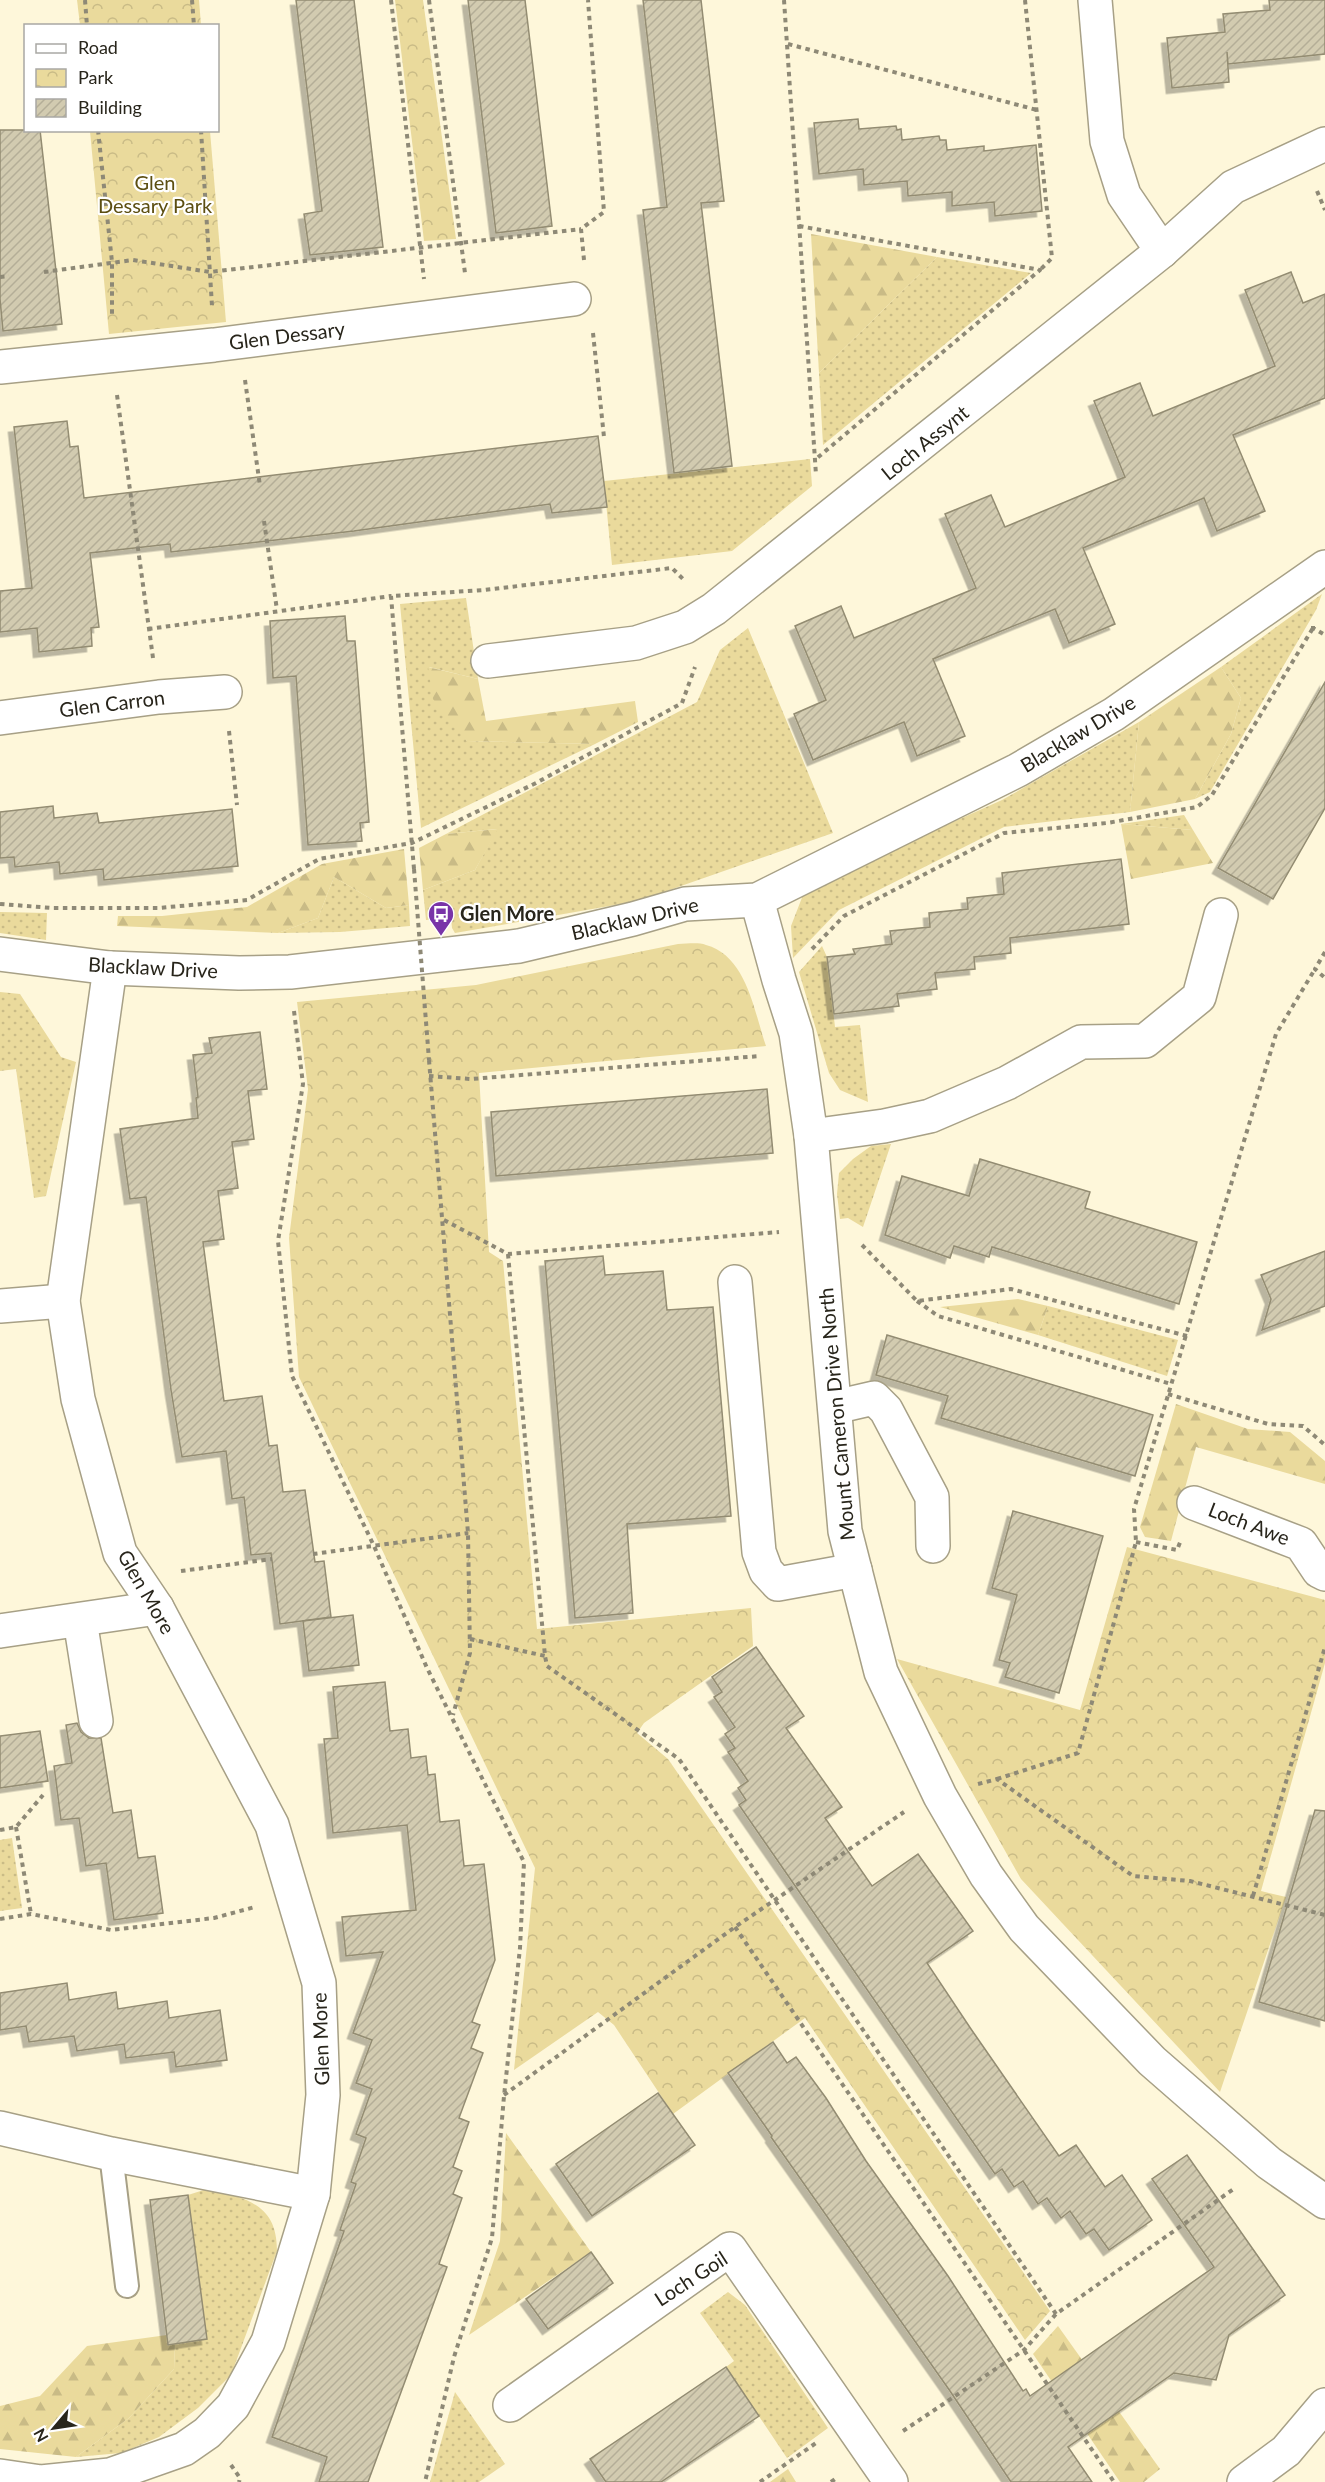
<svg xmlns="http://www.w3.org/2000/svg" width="1325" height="2482" viewBox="0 0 1325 2482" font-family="Lato,sans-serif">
	<defs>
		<pattern id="grass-dots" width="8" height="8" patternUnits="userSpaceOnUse" patternTransform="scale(1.5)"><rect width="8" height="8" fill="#eada9c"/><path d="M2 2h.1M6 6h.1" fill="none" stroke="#c9bb86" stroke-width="1.8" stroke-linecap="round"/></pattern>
		<pattern id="forest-firs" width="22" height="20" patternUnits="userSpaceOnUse" patternTransform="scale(1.5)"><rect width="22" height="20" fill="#eada9c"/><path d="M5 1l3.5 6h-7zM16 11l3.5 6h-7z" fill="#c9bb86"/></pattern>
		<pattern id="park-crowns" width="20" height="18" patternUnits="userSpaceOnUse" patternTransform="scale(1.5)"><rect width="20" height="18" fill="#eada9c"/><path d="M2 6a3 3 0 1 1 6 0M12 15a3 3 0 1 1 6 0" fill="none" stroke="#c9bb86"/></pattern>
		<pattern id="building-hatch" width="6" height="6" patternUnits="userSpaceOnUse" patternTransform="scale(1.5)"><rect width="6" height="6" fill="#d2cbb0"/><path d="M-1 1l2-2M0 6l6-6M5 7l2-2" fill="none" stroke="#b4ae97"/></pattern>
		<filter id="shadow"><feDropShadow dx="-5.5" dy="5.5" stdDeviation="0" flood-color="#0004"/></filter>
	</defs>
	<rect width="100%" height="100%" fill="#fef7da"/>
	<g fill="url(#grass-dots)">
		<polygon points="937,257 1031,273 823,445 819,373"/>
		<polygon points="810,459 812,486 732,551 612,565 604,481"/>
		<polygon points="1322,594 1316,610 1210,792 1195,799 1231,734 1241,698 1221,667"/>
		<polygon points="466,598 478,679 429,667 467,741 595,744 421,828 400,604"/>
		<polygon points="748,628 833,833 638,901 455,933 452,928 451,918 426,920 423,890 475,870 497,829 446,834 697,702 720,650"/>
		<polygon points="1139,722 1130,812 1004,827 839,910 793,958 791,926 803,895 833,876 1002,800"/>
		<polygon points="1184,815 1193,830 1121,824"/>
		<polygon points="334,877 386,908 409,905 410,926 340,932 278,933 318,918"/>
		<polygon points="0,912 47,913 46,940 0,933"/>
		<polygon points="822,946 827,957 835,1027 860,1025 868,1102 840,1090 829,1073 799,972"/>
		<polygon points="0,992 20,994 61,1057 76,1062 46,1196 34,1198 16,1069 0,1071"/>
		<polygon points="891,1144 863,1227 848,1218 840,1219 837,1194 839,1173 853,1159 871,1146"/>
		<polygon points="1048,1306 1178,1340 1167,1376 1038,1335"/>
		<polygon points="12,1838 22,1908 0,1911 0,1840"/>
		<path d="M210 2188C248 2200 277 2204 277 2251L231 2375 198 2408 159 2437 121 2453 76 2457 129 2418 174 2369 175 2344 207 2339 188 2195Z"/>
		<polygon points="728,2292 745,2305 828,2428 787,2458 726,2367 734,2361 700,2313"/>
		<polygon points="455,2392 505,2464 479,2482 430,2482"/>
	</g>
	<g fill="url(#forest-firs)">
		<polygon points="811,234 937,257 819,373"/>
		<polygon points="428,667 478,679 486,721 635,701 638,722 595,744 467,741 433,699"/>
		<polygon points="1221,667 1241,698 1231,734 1195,799 1130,812 1139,722"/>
		<polygon points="1121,824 1193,830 1213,863 1131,879"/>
		<polygon points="498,829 475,870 423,890 419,848 446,834"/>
		<polygon points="404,849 409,905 386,908 334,877 318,918 278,933 117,926 118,916 162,916 247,907 322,864"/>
		<polygon points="1018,1299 1048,1306 1038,1335 940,1307"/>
		<polygon points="1176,1404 1248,1429 1290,1432 1325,1461 1325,1484 1196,1447 1171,1541 1145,1537 1140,1527"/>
		<polygon points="506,2133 591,2252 469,2335 500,2241"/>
		<polygon points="1058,2326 1160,2469 1144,2482 1120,2482 1033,2354"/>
		<polygon points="167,2335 169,2344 175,2344 174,2369 129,2418 76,2457 0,2449 0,2406 40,2396 87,2346"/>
		<polygon points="788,2469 796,2482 770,2482"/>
	</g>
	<g fill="url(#park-crowns)">
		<polygon points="77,0 199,0 201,25 80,25"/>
		<polygon points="395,0 423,0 456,239 424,241"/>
		<polygon points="90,131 210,131 226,322 109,334"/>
		<path d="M678 944C687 944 698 942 706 945 747 956 754 1012 766 1046L479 1073 489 1252 503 1261 537 1629 751 1608 753 1646 644 1723 637 1733 668 1759 1050 2311 1025 2340 805 2018 673 2114 614 2025 598 2012 514 2070 535 1868 299 1377 289 1238 308 1089 297 1002 476 985Z"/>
		<polygon points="1127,1547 1325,1600 1325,1663 1261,1891 1286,1897 1220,2092 1021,1879 897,1659 1080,1710"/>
	</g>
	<g fill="url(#building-hatch)" stroke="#938c72" stroke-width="1.5" filter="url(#shadow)">
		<polygon points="296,0 354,0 383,247 310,255 304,214 322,211"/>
		<polygon points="468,0 525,0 552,226 496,233"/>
		<polygon points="643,0 701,0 724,201 701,203 732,466 674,473 643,210 667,207"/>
		<polygon points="1269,0 1325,0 1325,54 1228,64 1227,52 1229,82 1172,88 1167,38 1225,32 1223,14 1270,10"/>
		<polygon points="858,119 859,129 896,126 897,130 901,129 902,140 939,136 940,140 946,140 947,150 984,146 984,151 1036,145 1042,211 995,216 994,202 952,206 952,192 908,196 907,181 864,185 863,169 819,174 814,123"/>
		<polygon points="0,130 40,130 62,324 3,331 0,299"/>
		<polygon points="1291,272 1303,303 1325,294 1325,398 1233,435 1265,511 1217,531 1204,498 1083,548 1115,624 1069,643 1055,609 933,659 965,736 917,756 904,722 813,760 794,714 826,700 795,626 841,606 854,638 976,588 945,514 991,495 1005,527 1125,477 1094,401 1140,383 1153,416 1275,366 1245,290"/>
		<polygon points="67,421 70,447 78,446 84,498 598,436 607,507 552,513 550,504 354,531 171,552 170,544 90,553 99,627 91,628 92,646 39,652 37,628 0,632 0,591 32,588 14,427"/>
		<polygon points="345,616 347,641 355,641 369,822 360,823 362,841 308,845 296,676 273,678 270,621"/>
		<polygon points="1325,682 1325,808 1273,899 1218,868"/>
		<polygon points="53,806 54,818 97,813 99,823 232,809 238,866 104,880 103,869 60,874 59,862 15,867 14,857 0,858 0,812"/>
		<polygon points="1121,859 1129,924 1010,938 1011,953 974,957 975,969 935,973 937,989 897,994 899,1006 834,1014 827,957 855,954 853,949 892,944 890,931 930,927 929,913 968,909 967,898 1004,894 1002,873"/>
		<polygon points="260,1032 267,1089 248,1091 254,1139 232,1142 238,1188 218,1191 224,1239 203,1242 224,1401 262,1396 269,1446 277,1445 283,1492 305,1490 315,1562 324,1561 331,1617 280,1624 271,1553 251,1555 244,1497 232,1499 226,1451 182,1457 171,1390 146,1197 130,1199 120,1129 198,1118 196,1098 198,1097 193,1055 212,1053 209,1038"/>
		<polygon points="767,1089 773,1153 496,1176 491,1112"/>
		<polygon points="980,1159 1090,1192 1085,1208 1197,1242 1179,1304 992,1247 989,1257 954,1246 950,1258 885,1235 902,1176 969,1196"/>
		<polygon points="1325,1251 1325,1306 1262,1330 1271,1299 1261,1275"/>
		<polygon points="603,1256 605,1275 663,1271 667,1310 713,1307 731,1516 627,1524 633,1613 575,1618 545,1261"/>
		<polygon points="887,1335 1153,1415 1135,1476 941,1418 948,1396 876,1375"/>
		<polygon points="1013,1511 1103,1536 1059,1693 1005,1677 1010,1663 999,1660 1017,1595 992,1588"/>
		<polygon points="353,1615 359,1665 309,1671 303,1621"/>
		<polygon points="756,1647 804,1716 786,1728 842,1807 825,1818 872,1886 918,1854 973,1931 927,1963 971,2029 1059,2156 1076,2145 1105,2187 1122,2175 1152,2220 1109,2250 1094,2229 1086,2234 1070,2211 1061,2218 1047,2198 1038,2204 1023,2181 1014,2187 1002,2169 995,2174 739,1805 746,1800 738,1788 748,1781 728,1752 735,1748 725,1734 735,1727 714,1697 722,1692 712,1677"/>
		<polygon points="385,1682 390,1731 408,1729 411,1758 426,1756 428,1775 435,1774 440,1822 459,1820 464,1866 484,1864 495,1960 472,2022 480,2025 471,2048 483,2053 459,2118 469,2122 453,2167 462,2171 453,2194 462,2198 439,2264 447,2267 368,2482 319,2482 327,2457 272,2437 344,2231 340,2230 356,2184 351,2182 366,2138 356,2134 372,2089 356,2083 372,2040 353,2033 383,1952 346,1956 342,1917 416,1910 407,1825 333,1833 324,1739 338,1738 333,1687"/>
		<polygon points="77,1723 81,1732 89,1738 101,1738 113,1813 131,1810 138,1858 155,1856 163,1913 114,1920 106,1863 86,1866 79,1818 61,1820 54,1766 72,1763 66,1725"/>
		<polygon points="40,1731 48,1781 0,1788 0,1736"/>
		<polygon points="1315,1810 1325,1811 1325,2021 1259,2002"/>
		<polygon points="67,1983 69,2000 116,1992 118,2009 167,2001 169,2018 220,2010 227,2060 176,2067 174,2052 126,2058 124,2044 77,2051 74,2036 29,2042 26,2026 0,2030 0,1993"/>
		<polygon points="773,2042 787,2063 796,2057 826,2098 866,2161 948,2276 1023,2391 1026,2389 1030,2396 1214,2267 1152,2179 1187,2155 1285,2295 1229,2335 1216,2380 1174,2373 1068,2447 1092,2482 1011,2482 950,2391 771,2137 772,2136 728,2073"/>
		<polygon points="658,2093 695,2145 592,2216 556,2164"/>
		<polygon points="188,2195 207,2339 168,2345 150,2200"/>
		<polygon points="591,2252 613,2283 548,2329 526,2299"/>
		<polygon points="726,2367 759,2416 661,2482 606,2482 590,2459"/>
	</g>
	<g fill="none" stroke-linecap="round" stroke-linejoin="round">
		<g stroke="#a7a086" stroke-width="26">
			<polyline id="lane" points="111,2154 127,2286"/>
		</g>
		<g stroke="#a7a086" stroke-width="36">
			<g id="street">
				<polyline points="1095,0 1107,141 1124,195 1162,251"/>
				<polyline points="0,367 214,345 574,299"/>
				<polyline points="488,661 636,643 685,627 714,609 1162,251 1233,187 1325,144"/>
				<polyline points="0,718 159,697 225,692"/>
				<polyline points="757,900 779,980 796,1033 811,1136 845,1531 881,1672 940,1796 986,1875 1024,1928 1152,2061 1269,2163 1325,2202"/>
				<polyline points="811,1136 884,1126 930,1116 1007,1083 1081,1042 1145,1041 1199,997 1221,915"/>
				<polyline points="735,1282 759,1552 766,1571 778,1584 855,1570"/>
				<polyline points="0,1306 63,1301"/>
				<polyline points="835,1407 874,1398 886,1410 932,1497 933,1546"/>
				<polyline points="1194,1503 1301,1544 1319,1571 1325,1574"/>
				<polyline points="80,1620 96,1721"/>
				<polyline points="0,1631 157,1608"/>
				<polyline points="0,2128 111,2154 313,2194"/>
				<polyline points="510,2405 730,2249 891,2482"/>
				<polyline points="0,2476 41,2482 110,2475 184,2449 207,2433 233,2406 268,2342 313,2194 323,2095 319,1983 272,1825 157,1608 120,1553 78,1399 63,1301 110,968"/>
				<polyline points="1244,2482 1286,2451 1325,2405"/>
			</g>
		</g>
		<g stroke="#a7a086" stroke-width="36">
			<polyline id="secondary" points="0,954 110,968 239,973 290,972 519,946 633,919 685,904 757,900 1018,770 1114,714 1325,567"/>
		</g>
		<g stroke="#8e8976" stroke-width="4" stroke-dasharray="4.5 4.5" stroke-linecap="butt">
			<polyline points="85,0 87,26"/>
			<polyline points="192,0 194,26"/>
			<polyline points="391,0 424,279"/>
			<polyline points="429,0 465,273"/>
			<polyline points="784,0 816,475"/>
			<polyline points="1025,0 1052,258 1040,270"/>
			<polyline points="788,44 1037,110"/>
			<polyline points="98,130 112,262 112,316"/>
			<polyline points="201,130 212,306"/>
			<polyline points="1317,191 1325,210"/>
			<polyline points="799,226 1040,270 816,459"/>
			<polyline points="584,260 581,229 604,212 588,0"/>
			<polyline points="44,272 133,260 210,272 581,229"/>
			<polyline points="0,277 9,276"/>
			<polyline points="593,333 604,437"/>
			<polyline points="245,380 260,486"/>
			<polyline points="117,395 153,658"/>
			<polyline points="264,521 277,610"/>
			<polyline points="1313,626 1313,628 1325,635"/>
			<polyline points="148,629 391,596"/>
			<polyline points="229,731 237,805"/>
			<polyline points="414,869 391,596 484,590 672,568 684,580"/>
			<polyline points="0,904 53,908 158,908 247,900 319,859 412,843 536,783 682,703 695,667"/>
			<polyline points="812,949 844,916 1004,833 1107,823 1197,807 1212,795 1313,628"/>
			<polyline points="1325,952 1315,969 1325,978"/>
			<polyline points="294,1011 303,1084 278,1241 292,1376 374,1546 427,1668 524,1862 520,1948 504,2096 492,2238 454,2357 425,2482"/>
			<polyline points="429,1060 468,1533 470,1653 453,1715"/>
			<polyline points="429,1076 471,1079 760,1056"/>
			<polyline points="444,1220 508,1254 779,1232"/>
			<polyline points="862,1245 917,1301 1011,1289 1187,1336"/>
			<polyline points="508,1254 545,1656 547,1666 679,1759 1056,2314"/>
			<polyline points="917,1301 938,1316 1171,1384"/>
			<polyline points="1168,1394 1268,1424 1303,1426 1325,1445"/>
			<polyline points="1136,1542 1177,1550 1181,1540"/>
			<polyline points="313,1554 468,1533"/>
			<polyline points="181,1571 272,1559"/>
			<polyline points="470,1639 545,1656"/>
			<polyline points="997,1779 1078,1753 1136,1542 1134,1509 1276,1034 1315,969"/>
			<polyline points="978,1784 997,1779 1133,1876 1190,1881 1325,1915"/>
			<polyline points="16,1827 31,1914"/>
			<polyline points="0,1830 16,1827 43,1795"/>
			<polyline points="1253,1896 1325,1647"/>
			<polyline points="0,1919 31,1914 111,1930 214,1918 255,1907"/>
			<polyline points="735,1927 1114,2482"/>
			<polyline points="504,2095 735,1927 904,1812"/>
			<polyline points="903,2431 1024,2350 1056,2314 1235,2188"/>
			<polyline points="231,2465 240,2478 239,2482"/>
			<polyline points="760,2482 816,2443"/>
			<polyline points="831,2482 838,2477"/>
		</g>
		<use href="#lane" stroke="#fff" stroke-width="22"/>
		<use href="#street" stroke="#fff" stroke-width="33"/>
		<use href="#secondary" stroke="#fff" stroke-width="33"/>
		<polyline stroke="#8e8976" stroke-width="4" stroke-dasharray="4.5 4.5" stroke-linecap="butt" points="414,869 429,1060"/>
	</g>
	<defs>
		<g id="bus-pin" transform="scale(1.35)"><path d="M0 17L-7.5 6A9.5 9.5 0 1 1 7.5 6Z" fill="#7934a8" stroke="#fff"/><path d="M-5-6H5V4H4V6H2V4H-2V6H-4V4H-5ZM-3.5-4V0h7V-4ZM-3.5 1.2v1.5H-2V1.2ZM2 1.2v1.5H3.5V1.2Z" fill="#fff"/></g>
	</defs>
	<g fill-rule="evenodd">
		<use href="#bus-pin" x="441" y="914"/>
	</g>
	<g text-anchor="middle" stroke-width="4.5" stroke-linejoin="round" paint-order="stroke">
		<g font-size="20" fill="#5c4e11" stroke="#fff">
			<text x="155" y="190">Glen<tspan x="155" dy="23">Dessary Park</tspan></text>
		</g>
		<g font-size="20" fill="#28251b" stroke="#fff">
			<text transform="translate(287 336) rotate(-7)" y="7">Glen Dessary</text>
			<text transform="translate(925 443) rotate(-39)" y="7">Loch Assynt</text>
			<text transform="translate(112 704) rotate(-7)" y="7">Glen Carron</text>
			<text transform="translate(1078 734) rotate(-31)" y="7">Blacklaw Drive</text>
			<text transform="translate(635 919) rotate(-13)" y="7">Blacklaw Drive</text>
			<text transform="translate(153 968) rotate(3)" y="7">Blacklaw Drive</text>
			<text transform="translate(837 1414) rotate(-95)" y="7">Mount Cameron Drive North</text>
			<text transform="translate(1249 1524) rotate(21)" y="7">Loch Awe</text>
			<text transform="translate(146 1592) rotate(60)" y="7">Glen More</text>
			<text transform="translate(321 2039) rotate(-92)" y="7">Glen More</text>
			<text transform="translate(691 2279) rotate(-33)" y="7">Loch Goil</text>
		</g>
		<g font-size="20" font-weight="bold" fill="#28251b" stroke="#fff" text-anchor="start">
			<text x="460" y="921">Glen More</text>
		</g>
	</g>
	<rect x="24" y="24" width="195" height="108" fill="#ffffff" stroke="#a9a8a4" stroke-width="1.5"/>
	<rect x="36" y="44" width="30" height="9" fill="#ffffff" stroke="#a9a8a4" stroke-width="1.5"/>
	<text x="78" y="54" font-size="18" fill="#28251b">Road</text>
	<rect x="36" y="69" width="30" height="18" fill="url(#park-crowns)" stroke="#a9a8a4" stroke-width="1.5"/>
	<text x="78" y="84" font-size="18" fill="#28251b">Park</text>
	<rect x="36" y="99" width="30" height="18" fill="url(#building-hatch)" stroke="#a9a8a4" stroke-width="1.5"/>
	<text x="78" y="114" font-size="18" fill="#28251b">Building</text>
	<g transform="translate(54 2428) rotate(241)" stroke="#ffffff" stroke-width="4.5" paint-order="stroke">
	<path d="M0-4.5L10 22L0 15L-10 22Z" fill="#28251b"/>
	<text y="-9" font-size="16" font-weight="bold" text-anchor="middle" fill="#28251b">N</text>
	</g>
</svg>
